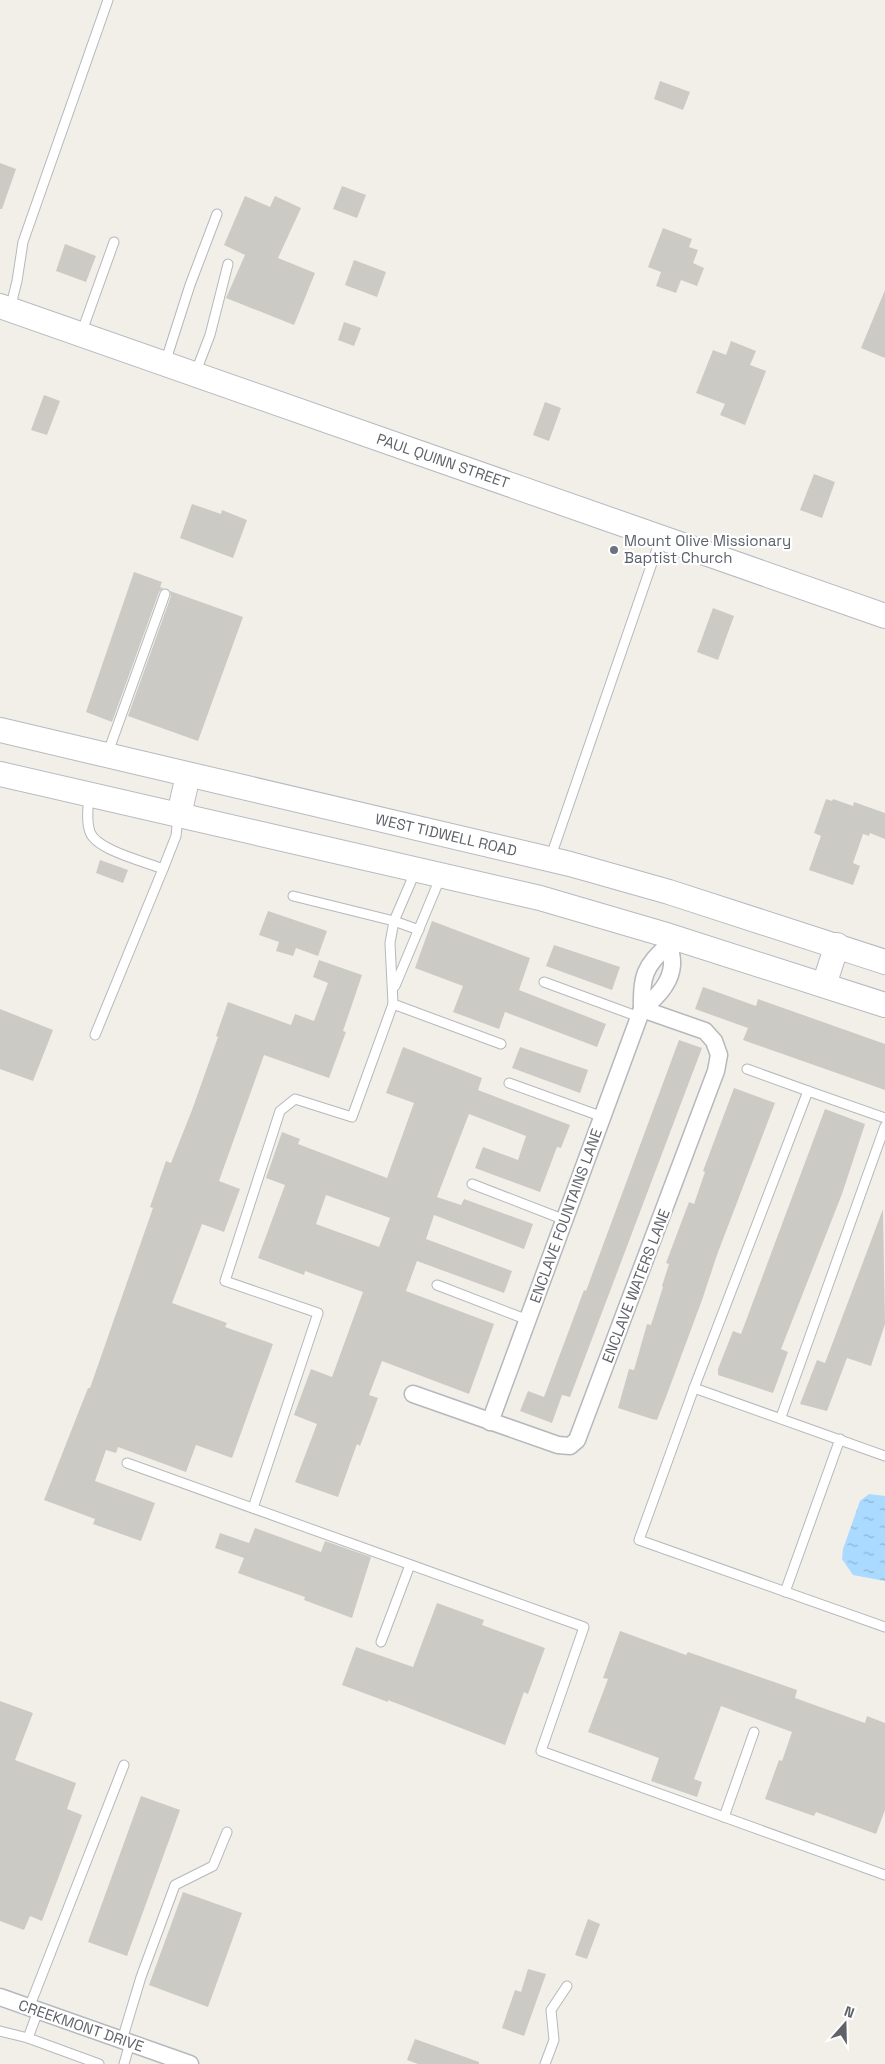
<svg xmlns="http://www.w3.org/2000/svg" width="885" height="2064" viewBox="0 0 885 2064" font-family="'Space Grotesk',sans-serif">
	<defs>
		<pattern id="water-ripples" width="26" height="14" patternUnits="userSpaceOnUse" patternTransform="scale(1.25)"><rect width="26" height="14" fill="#aadaff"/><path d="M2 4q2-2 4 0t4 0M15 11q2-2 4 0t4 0" fill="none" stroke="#8eb4d2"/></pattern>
	</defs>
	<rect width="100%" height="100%" fill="#f1efe8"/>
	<polygon fill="url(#water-ripples)" points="869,1494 885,1496 885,1581 853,1575 842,1559 843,1549 860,1501"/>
	<g fill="#cccac5" fill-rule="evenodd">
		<polygon points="660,81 690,92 683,110 654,99"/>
		<polygon points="0,163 16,169 2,209 0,209"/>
		<polygon points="342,186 366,195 357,218 333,209"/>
		<polygon points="245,196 270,207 275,196 301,208 278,258 315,273 294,325 226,298 245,255 224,245"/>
		<polygon points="663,228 692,239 689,247 698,250 693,263 704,268 697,286 681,280 676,293 656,286 661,272 648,267"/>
		<polygon points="65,244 96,256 86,282 56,271"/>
		<polygon points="354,260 386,272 377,297 345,285"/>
		<polygon points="885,290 885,358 861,348"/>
		<polygon points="344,322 361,328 354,346 338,340"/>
		<polygon points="731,341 756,351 750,365 766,371 745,425 720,415 725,404 696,393 713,350 726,355"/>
		<polygon points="44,395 60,401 47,435 31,430"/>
		<polygon points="545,402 561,408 549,441 533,435"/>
		<polygon points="814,474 835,482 822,518 800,510"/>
		<polygon points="192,504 221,514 222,510 247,520 233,558 180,538"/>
		<polygon points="134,572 162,582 160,587 163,588 159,592 112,722 86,712"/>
		<polygon points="170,591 243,617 198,741 128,716 171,596"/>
		<polygon points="713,608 734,616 718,660 697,652"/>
		<polygon points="826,799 832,801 833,799 853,806 854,802 885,813 885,839 870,833 869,836 863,834 853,863 860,866 853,885 809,870 821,836 814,833"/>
		<polygon points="100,860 128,870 123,883 96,873"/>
		<polygon points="268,911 327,931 318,956 296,948 293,956 276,951 279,942 259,935"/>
		<polygon points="432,921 530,958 519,990 606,1024 597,1047 505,1012 499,1029 453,1012 463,986 415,968"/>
		<polygon points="554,945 620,967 612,990 546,966"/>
		<polygon points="319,960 362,975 343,1031 346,1032 329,1078 264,1055 219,1181 240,1189 224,1232 202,1224 172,1303 227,1323 225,1327 273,1344 232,1458 196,1445 186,1472 118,1447 116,1453 106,1450 95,1481 155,1503 141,1541 93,1524 95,1519 44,1500 88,1388 90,1388 153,1208 150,1207 166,1161 171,1163 192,1110 218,1037 216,1036 228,1002 291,1025 295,1014 314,1021 328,983 313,977"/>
		<polygon points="703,987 756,1006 758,999 885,1044 885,1090 743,1040 748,1028 695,1009"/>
		<polygon points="0,1009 53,1030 33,1081 0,1069"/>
		<polygon points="679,1040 702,1048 570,1397 562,1395 552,1423 520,1411 528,1391 544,1397 584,1290 586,1291"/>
		<path d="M403 1047 482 1078 478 1090 570 1125 561 1148 557 1147 540 1192 475 1168 483 1147 518 1160 526 1136 469 1114 437 1197 461 1205 464 1199 533 1224 524 1249 434 1215 426 1239 512 1271 504 1293 417 1261 406 1291 494 1324 469 1394 382 1361 369 1395 378 1398 360 1446 357 1444 338 1497 295 1482 317 1424 294 1415 311 1369 332 1377 363 1292 305 1271 304 1275 258 1258 285 1185 266 1178 282 1132 300 1139 298 1144 387 1178 414 1103 386 1093ZM326 1195 390 1218 379 1247 316 1224Z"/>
		<polygon points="520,1047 588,1070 580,1093 512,1068"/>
		<polygon points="734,1088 775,1103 717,1255 702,1300 666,1397 657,1420 652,1419 618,1408 629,1369 634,1370 647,1324 651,1325 663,1287 662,1286 669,1264 666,1263 689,1202 694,1204 705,1172 703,1171"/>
		<polygon points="825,1109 865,1124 842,1194 781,1349 788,1352 773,1393 718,1375 718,1369 733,1331 741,1334"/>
		<polygon points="883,1209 885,1324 871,1366 847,1358 827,1411 800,1404 817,1360 825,1363"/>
		<polygon points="255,1528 321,1552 325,1541 371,1557 352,1618 304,1600 305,1597 238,1573 244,1558 215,1548 220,1533 249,1543"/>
		<polygon points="437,1603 484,1620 482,1625 545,1648 528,1694 524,1692 505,1745 388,1700 388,1702 342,1685 356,1647 413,1667"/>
		<polygon points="620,1631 686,1655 688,1652 797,1690 795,1698 865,1723 867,1716 885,1723 885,1810 876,1834 816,1812 814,1816 765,1799 779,1760 782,1761 792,1732 721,1706 694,1779 702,1782 697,1797 651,1781 659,1758 588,1732 608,1679 603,1678"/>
		<polygon points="0,1701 33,1713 15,1760 76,1783 67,1809 82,1815 42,1921 30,1916 24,1930 0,1921"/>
		<polygon points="141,1796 180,1810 127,1956 88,1942"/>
		<polygon points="183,1892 242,1913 208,2007 149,1985"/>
		<polygon points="588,1919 600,1924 587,1959 575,1955"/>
		<polygon points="528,1969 546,1974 524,2036 502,2028 515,1990 521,1992"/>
		<polygon points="415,2039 479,2062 479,2064 418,2064 407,2060"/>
	</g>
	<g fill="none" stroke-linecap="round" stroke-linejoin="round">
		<g stroke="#b5b8bc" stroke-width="11">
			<g id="lane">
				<polyline points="10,309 17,281 23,242 108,0"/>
				<polyline points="81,334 114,242"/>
				<polyline points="165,363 190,285 217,214"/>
				<polyline points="195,374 210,335 228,264"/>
				<polyline points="107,755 165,594"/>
				<path d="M89 796C88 808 86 821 90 832 96 850 146 862 163 869L176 836 178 817"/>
				<polyline points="550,859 661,537"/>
				<polyline points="293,896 394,921 419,930"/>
				<polyline points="544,982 639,1017"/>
				<polyline points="395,986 441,876"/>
				<polyline points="393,1004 501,1044"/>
				<polyline points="95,1035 163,869"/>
				<polyline points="747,1069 808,1091"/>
				<polyline points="509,1083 603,1117"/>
				<polyline points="885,1118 808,1091 694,1388 885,1456"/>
				<polyline points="472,1184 565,1220"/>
				<polyline points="437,1285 528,1320"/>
				<polyline points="694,1388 639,1540 885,1627"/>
				<polyline points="781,1417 885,1126"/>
				<polyline points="127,1463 584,1627 541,1751 885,1875"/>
				<polyline points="253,1508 318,1313 225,1281 280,1111 295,1099 352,1117 393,1004 390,943 394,921 416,870"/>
				<polyline points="785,1592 840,1439"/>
				<polyline points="381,1642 410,1565"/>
				<polyline points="724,1817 754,1732"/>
				<polyline points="29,2008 124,1765"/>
				<polyline points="38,2011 28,2038 99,2064"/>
				<polyline points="0,2031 28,2038"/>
				<polyline points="122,2040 141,1977 175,1885 213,1866 227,1832"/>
				<polyline points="124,2064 130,2043"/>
				<polyline points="545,2064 554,2040 551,2010 567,1986"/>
			</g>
		</g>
		<g stroke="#b5b8bc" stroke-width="19">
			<g id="street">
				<path d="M642 1009C655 999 671 983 672 965 673 955 668 948 671 938"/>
				<polyline points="413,1394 558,1445 570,1446 577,1440 716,1071 719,1055 714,1041 705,1031 642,1009"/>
				<path d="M490 1422 642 1009C641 978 644 965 669 945"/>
				<polyline points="0,1997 190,2064"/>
			</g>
		</g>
		<g stroke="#b6babf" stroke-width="26">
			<g id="secondary">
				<polyline points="0,306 885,616"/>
				<polyline points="0,730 570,864 669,892 885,962"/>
				<polyline points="0,774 540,898 663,934 885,1005"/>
				<polyline points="179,815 188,775"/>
				<polyline points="824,985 837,945"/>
			</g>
		</g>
		<use href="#lane" stroke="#fff" stroke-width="9"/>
		<use href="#street" stroke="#fff" stroke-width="16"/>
		<use href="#secondary" stroke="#fff" stroke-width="24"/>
	</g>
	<circle fill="#6b7280" stroke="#fff" stroke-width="2" cx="614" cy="550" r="5"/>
	<g text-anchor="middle" stroke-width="4.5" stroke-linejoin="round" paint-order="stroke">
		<g font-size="15" fill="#5f6368" stroke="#fff">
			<text transform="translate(443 461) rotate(19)" y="5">PAUL QUINN STREET</text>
			<text transform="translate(446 835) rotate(13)" y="5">WEST TIDWELL ROAD</text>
			<text transform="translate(566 1216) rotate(-70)" y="5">ENCLAVE FOUNTAINS LANE</text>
			<text transform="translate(636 1286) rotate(-69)" y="5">ENCLAVE WATERS LANE</text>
			<text transform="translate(81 2026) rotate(19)" y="5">CREEKMONT DRIVE</text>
		</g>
		<g font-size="15" fill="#5b616d" stroke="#fff" text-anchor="start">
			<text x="624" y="546">Mount Olive Missionary<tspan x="624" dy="17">Baptist Church</tspan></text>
		</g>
	</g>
	<g transform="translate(845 2024) rotate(20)" stroke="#ffffff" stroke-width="4" paint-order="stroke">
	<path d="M0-4L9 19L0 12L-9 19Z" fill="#5f6368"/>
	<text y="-8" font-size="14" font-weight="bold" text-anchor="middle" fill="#5f6368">N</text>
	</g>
</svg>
